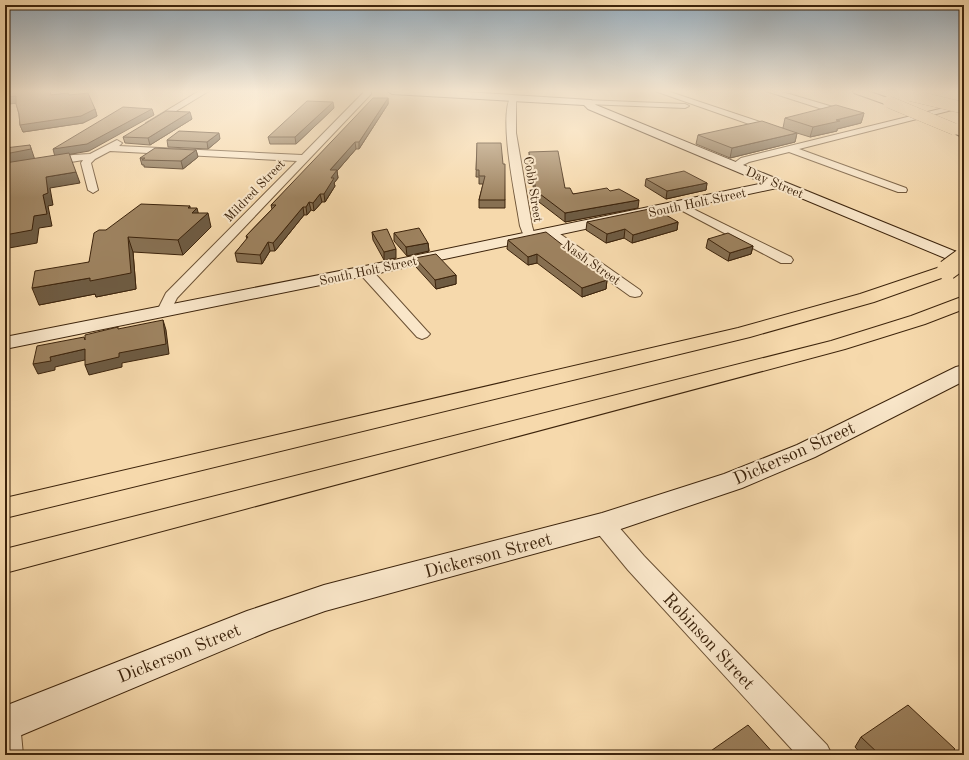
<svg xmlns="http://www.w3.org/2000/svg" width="969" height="760" viewBox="0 0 969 760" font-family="'Old Standard TT',serif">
	<rect width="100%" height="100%" fill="#f6d9ac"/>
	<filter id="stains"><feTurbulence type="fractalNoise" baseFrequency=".005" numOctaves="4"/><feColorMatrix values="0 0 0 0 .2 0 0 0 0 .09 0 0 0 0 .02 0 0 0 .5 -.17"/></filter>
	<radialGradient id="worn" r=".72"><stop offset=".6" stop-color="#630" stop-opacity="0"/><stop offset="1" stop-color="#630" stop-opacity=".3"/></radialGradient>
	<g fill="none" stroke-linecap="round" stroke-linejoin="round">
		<g stroke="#6b5134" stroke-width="2">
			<g id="street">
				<polygon points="199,91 209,91 153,125 147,125 146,123"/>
				<polygon points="363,91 371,91 371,94 177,298 169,314 164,315 159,314 157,311 166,293 297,161 110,151 95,159 91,163 98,190 93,193 88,190 81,163 83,160 5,173 5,167 73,155 90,154 117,140 122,143 119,146 302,155 363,93"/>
				<polygon points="655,91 667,91 778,128 779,130 778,132 772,132"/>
				<polygon points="766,91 779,91 850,112 851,114 847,117 844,116"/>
				<path d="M511 96H517L518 98 516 102V133L532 226 535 236 533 239H525L520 226C516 199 498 117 511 96Z"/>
				<polygon points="584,100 685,104 689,106 685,108 587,104 583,102"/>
				<polygon points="964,103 964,107 799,149 906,188 907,190 906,192 898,192 789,152 749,162 735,169 730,166 741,158"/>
				<polygon points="679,202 791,257 793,260 791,263 781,263 675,207 673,205 675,203"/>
				<polygon points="549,228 553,229 640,290 642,293 640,296 635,297 630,296 545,235 543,232 545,229"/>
				<polygon points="365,267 370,268 427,331 430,334 427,337 422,339 417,337 360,274 358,271 360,268"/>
				<polygon points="603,516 611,518 644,556 827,745 832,755 797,755 628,570 595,530 592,524 595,518"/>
				<polygon points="5,709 16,713 20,723 23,755 5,755"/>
			</g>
		</g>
		<g stroke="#3d240c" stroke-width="2">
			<g id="secondary">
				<polygon points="387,91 449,91 591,100 596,105 964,255 964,266 777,188 365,276 5,349 5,337 365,266 764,183 588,109 584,105 392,94"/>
				<polygon points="964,365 964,381 815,457 742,488 603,535 325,611 269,631 5,742 5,706 247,611 324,585 602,513 724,474 797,445 956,367"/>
			</g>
		</g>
		<g stroke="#3d240c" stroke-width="2">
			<g id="highway">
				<polygon points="853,91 868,91 893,100 894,102 893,104 885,104 854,93"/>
				<polygon points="954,126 964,129 964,138 950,131 948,129 950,127"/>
				<polygon points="964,259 964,270 874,302 750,337 5,518 5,498 738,328 860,294"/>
				<polygon points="964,296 964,309 925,324 845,349 5,573 5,549 831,341 911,316"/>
			</g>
		</g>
		<use href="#street" fill="#f9e6c9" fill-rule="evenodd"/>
		<use href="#secondary" fill="#f9e6c9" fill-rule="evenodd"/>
		<use href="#highway" fill="#f6d9ac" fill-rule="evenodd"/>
		<g stroke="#3d240c" stroke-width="12" stroke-linecap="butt">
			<g id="highway-bridge-far2">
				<polyline points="909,95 964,108"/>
				<polyline points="889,102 954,129"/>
			</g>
		</g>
		<g stroke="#3d240c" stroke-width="16" stroke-linecap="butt">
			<polyline id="highway-bridge-far1" points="961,260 964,258"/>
		</g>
		<g stroke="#3d240c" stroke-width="22" stroke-linecap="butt">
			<polyline id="highway-bridge" points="947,270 962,259"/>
		</g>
		<use href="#highway-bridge-far2" stroke="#f6d9ac" stroke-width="12"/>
		<use href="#highway-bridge-far1" stroke="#f6d9ac" stroke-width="15"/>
		<use href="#highway-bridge" stroke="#f6d9ac" stroke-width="20"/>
	</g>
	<g fill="#877052" stroke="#3d240c">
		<polygon points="5,91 52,95 69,95 95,109 97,116 83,123 23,132 20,125 19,114 16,103 8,104 5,104"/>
		<polygon points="388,98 388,104 359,149 356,149 337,171 338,178 334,183 335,186 325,202 322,202 314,211 311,210 307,215 304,215 275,251 270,251 262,264 237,262 235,253 247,239 246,236 272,209 271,205"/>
		<polygon points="334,108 296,144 270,144 268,137"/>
		<polygon points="864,113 861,123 837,129 837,131 810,137 797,133 795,142 730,158 696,144 698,135 783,128 785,118"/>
		<polygon points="192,119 150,145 125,143 123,137"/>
		<polygon points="220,139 208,149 168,147 167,140"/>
		<polygon points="477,143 505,200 505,208 479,208 479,200 483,184 479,184 479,177 476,177"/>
		<polygon points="196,150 198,157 183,169 144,167 144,165 142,165 140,158"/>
		<polygon points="529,152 565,188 573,194 610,191 638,208 565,222 535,199 529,159"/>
		<polygon points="646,179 707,183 706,190 666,199 645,186"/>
		<polygon points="190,206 190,208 198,213 211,227 183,255 133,252 136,289 96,297 95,294 39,305 89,262 106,230"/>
		<polygon points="587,222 678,222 677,230 632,243 624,238 606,243 586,230"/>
		<polygon points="372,232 396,258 384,260 373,240"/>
		<polygon points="394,233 428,243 429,251 407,256 394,241"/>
		<polygon points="708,239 753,246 751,254 728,261 706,248"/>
		<polygon points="508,240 607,280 606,289 582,297 537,263 528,265 507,249"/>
		<polygon points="415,258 456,275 456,284 436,289 416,267"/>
		<polygon points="861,737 950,755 862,755 855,747"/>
	</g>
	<g fill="#6e5b42" stroke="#3d240c">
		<polygon points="16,96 19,103 8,104 6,97"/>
		<polygon points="388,98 388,104 359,149 359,142"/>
		<polygon points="333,102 334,108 296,144 295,137"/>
		<polygon points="95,109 97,116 83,123 23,132 20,125"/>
		<polygon points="152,109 154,115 89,151 55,157 53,149"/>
		<polygon points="190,112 192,119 150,145 148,138"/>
		<polygon points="864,113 861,123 837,129 837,131 810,137 813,127 836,120"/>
		<polygon points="219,133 220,139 208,149 207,142"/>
		<polygon points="797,133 795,142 730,158 732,148"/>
		<polygon points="355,142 356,149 337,171 338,178 334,183 335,186 325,202 324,194 330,170"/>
		<polygon points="30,145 35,160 5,166 5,154"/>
		<polygon points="196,150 198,157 183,169 181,161"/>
		<polygon points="76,172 80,183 50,188 53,205 48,206 52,226 39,228 37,243 9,248 5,240 5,235 34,216 43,195 46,177"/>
		<polygon points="707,183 706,190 666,199 667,191"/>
		<polygon points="320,194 322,202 314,211 313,203"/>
		<polygon points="639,200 638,208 565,222 565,213"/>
		<polygon points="309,202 311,210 307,215 306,207"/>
		<polygon points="303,207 304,215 275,251 273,243"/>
		<polygon points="197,208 200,220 208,213 211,227 183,255 178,240 192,213"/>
		<polygon points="678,222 677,230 632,243 633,235"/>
		<polygon points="625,229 624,238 606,243 607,234"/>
		<polygon points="128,237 133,252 136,289 96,297 95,294 39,305 32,288 90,278"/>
		<polygon points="268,242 270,251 262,264 260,255"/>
		<polygon points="428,243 429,251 407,256 406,247"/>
		<polygon points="753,246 751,254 728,261 730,253"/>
		<polygon points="396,249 396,258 384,260 384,252"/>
		<polygon points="537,254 537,263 528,265 528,257"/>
		<polygon points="456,275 456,284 436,289 435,280"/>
		<polygon points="607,280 606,289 582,297 582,288"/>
		<polygon points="163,320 166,330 169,354 122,363 122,367 89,375 85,365 119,353"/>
		<polygon points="85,349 89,359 55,367 55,370 38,374 33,364 50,357"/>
	</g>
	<g fill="#9d825f" stroke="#3d240c">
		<polygon points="5,91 50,91 51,95 68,93 69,95 88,93 95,109 81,116 20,125 19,114 16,104 16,96 5,97"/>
		<polygon points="373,98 388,98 359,142 355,142 330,170 337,170 331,178 334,178 324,194 320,194 313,203 309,202 306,207 303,207 273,243 268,242 260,255 235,253 248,237 246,236 276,205 271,205"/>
		<polygon points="307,101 333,102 295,137 268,137"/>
		<polygon points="836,105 864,113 836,120 840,121 813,127 785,118"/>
		<polygon points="123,107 152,109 87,144 53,149"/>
		<polygon points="166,111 190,112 148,138 123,137"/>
		<polygon points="762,121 797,133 732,148 698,135"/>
		<polygon points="179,131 219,133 207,142 167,140"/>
		<polygon points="477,143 501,143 503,164 505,164 505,200 479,200 485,176 479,176 479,170 476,170"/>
		<polygon points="30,145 31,149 5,154 5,148"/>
		<polygon points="155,148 196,150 181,161 142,160 145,158 140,158"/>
		<polygon points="558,151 565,188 570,188 573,194 607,188 610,191 619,189 639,200 565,213 536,191 529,152"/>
		<polygon points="69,153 76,172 46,177 48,193 43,195 47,214 34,216 32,230 5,235 5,163"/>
		<polygon points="684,171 707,183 667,191 646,179"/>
		<polygon points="141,204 190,206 188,208 197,208 192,213 208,213 178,240 128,237 131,273 90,281 90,278 32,288 35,271 89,262 94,233 99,230 106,230"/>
		<polygon points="654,208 678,222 633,235 625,229 607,234 587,222"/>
		<polygon points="419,228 428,243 406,247 394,233"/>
		<polygon points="387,229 396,249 384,252 372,232"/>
		<polygon points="546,232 607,280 582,288 537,254 528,257 508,240"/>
		<polygon points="728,233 753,246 730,253 708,239"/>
		<polygon points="436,254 456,275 435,280 415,258"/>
		<polygon points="163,320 166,344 119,353 119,357 85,365 85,349 50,357 51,361 33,364 37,346 84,337 85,340 85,335 118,327 118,329"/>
		<polygon points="908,705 955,749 948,755 880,755 861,737"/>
		<polygon points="748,725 775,755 705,755"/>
	</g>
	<linearGradient id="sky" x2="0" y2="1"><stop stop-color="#94aaba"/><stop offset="0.46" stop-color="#fbeeda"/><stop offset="1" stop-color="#fbeeda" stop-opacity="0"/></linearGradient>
	<rect width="969" height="198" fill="url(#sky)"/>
	<g text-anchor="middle" stroke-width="4" stroke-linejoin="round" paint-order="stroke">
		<g font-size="13" fill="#3d240c" stroke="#f9e6c9">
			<text transform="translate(775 182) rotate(23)" y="5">Day Street</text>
			<text transform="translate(534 189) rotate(81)" y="5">Cobb Street</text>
			<text transform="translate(254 190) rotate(-46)" y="5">Mildred Street</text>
			<text transform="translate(697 202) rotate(-12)" y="5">South Holt Street</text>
			<text transform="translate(592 262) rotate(35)" y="5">Nash Street</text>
			<text transform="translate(368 270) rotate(-12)" y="5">South Holt Street</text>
		</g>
		<g font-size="18" fill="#3d240c" stroke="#f9e6c9">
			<text transform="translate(794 453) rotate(-24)" y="6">Dickerson Street</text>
			<text transform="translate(488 555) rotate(-15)" y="6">Dickerson Street</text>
			<text transform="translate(709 641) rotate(47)" y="6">Robinson Street</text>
			<text transform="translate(179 653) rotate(-22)" y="6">Dickerson Street</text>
		</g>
	</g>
	<rect width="969" height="760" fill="none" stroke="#f6d9ac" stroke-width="20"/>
	<rect x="6" y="6" width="957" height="748" fill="none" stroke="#3d240c" stroke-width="2"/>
	<rect x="10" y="10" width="949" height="740" fill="none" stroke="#3d240c"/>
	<rect width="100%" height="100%" filter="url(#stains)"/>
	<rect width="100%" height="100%" fill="url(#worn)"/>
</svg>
